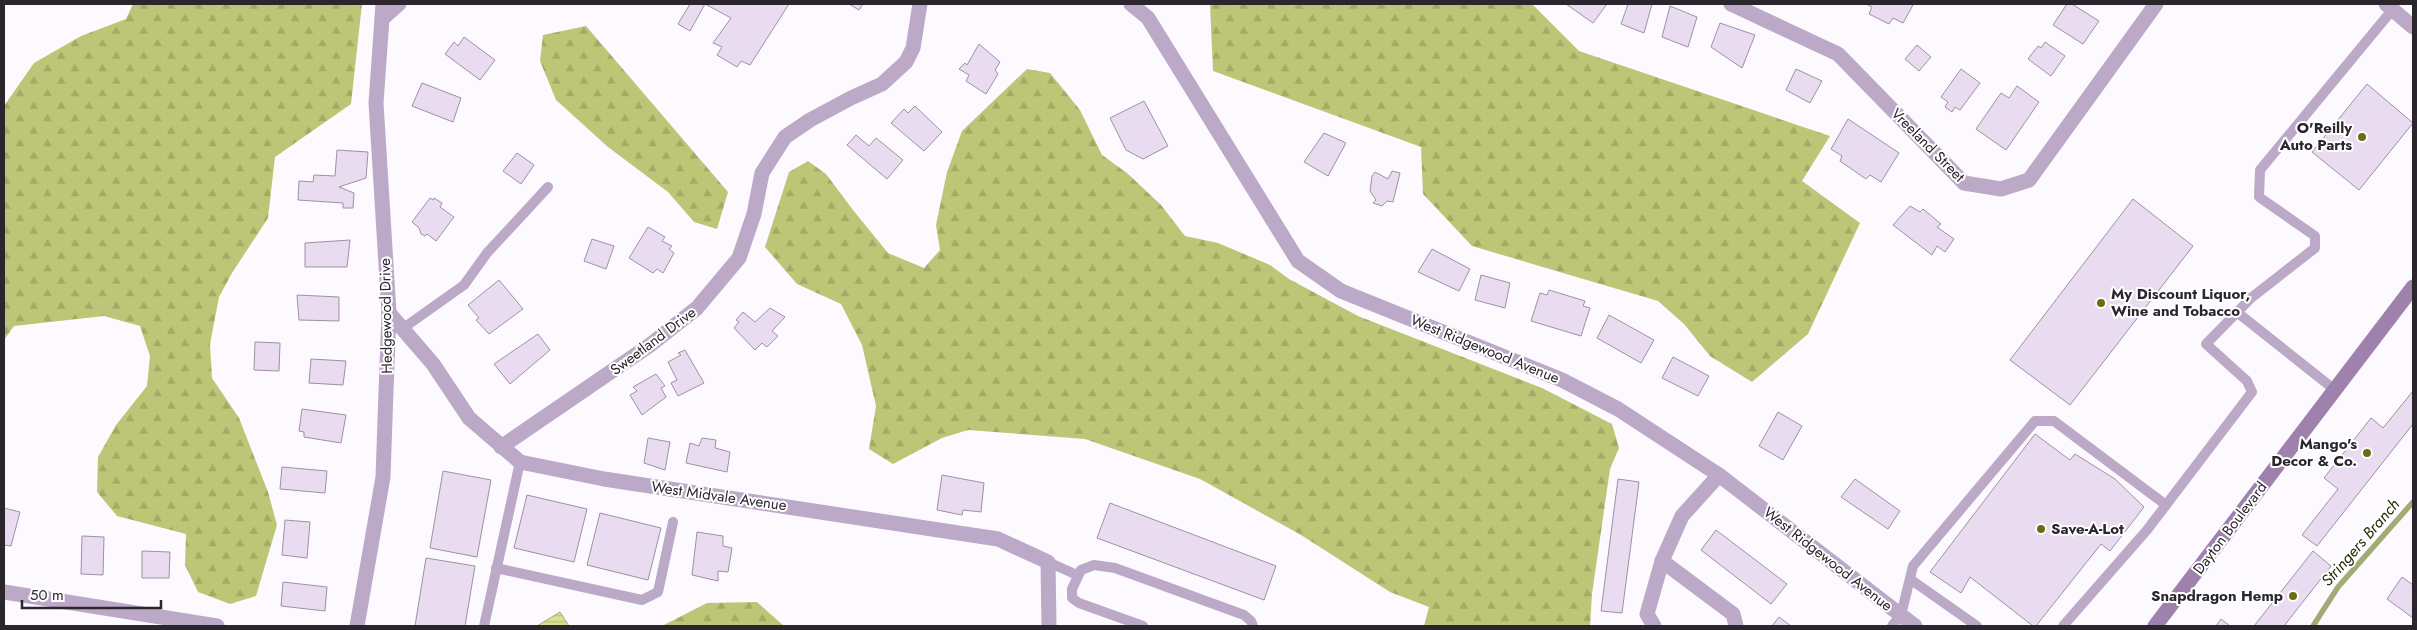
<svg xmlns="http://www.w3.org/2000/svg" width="2417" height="630" viewBox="0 0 2417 630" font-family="Jost,sans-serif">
	<defs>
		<pattern id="forest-firs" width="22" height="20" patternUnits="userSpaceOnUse" patternTransform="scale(1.25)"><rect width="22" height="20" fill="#bdc676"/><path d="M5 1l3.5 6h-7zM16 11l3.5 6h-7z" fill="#a3aa66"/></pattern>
		<pattern id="water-rules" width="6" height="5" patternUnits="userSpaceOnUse" patternTransform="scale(1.25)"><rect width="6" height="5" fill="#d8e291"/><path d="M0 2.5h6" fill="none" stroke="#bac27d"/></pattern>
	</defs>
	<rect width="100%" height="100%" fill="#fcfafe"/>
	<g fill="url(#forest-firs)">
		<polygon points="133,4 362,4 351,104 275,157 268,218 232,273 219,297 210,344 212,378 239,418 268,492 277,525 256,596 230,604 198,592 185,565 186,534 117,516 97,492 98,457 116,425 147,386 150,356 140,326 104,316 14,326 4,340 4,106 34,63 81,36 126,19"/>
		<polygon points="1210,4 1532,4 1579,51 1830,136 1802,181 1860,223 1808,334 1752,382 1710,356 1684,324 1658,301 1472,246 1423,194 1421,147 1213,71"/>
		<polygon points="586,26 728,192 717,229 694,222 668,192 608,147 556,100 540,61 543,35"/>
		<polygon points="1027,69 1050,73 1080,110 1102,155 1127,173 1161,205 1185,236 1218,243 1270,265 1289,279 1358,316 1542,388 1612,424 1619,448 1610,469 1592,594 1590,626 1424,626 1429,607 1390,592 1301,535 1200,479 1085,439 968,430 942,438 893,464 869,449 876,406 862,345 841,304 797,284 765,247 789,172 808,161 826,174 853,210 888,253 924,268 940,250 936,225 947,172 962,131"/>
		<polygon points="757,602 784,626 662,626 707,603"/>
	</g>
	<polygon fill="url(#water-rules)" stroke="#a4aa73" points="560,612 569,626 537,626"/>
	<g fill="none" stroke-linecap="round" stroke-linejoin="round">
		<polyline stroke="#a4aa73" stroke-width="5.5" points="2313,626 2338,587 2413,502"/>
	</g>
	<g fill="#e9dbf0" stroke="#9d91a4">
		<polygon points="690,4 789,4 750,65 741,61 737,67 717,55 722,47 713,43 731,18 705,4 690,31 678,24"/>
		<polygon points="849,4 863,4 859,10"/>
		<polygon points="1566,4 1607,4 1593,23"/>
		<polygon points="1628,4 1652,4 1644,33 1621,24"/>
		<polygon points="1866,4 1911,4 1913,5 1903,23 1893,18 1889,24 1869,14 1872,7"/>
		<polygon points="2067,4 2072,4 2099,21 2083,44 2053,25"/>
		<polygon points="1670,6 1697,17 1688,47 1662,37"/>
		<polygon points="1720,23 1755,35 1742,68 1711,47"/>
		<polygon points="464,37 495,60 480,80 445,54 454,42 458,46"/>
		<polygon points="2045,42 2065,56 2051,76 2028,59 2038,46 2041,48"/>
		<polygon points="979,44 1000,62 995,70 998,74 986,94 966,81 969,75 959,69 965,63 967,65"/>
		<polygon points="1917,45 1931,57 1919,71 1905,59"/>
		<polygon points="1796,69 1822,81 1810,103 1786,90"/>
		<polygon points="1961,69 1980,83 1960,110 1955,107 1952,112 1945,107 1948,102 1941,97"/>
		<polygon points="422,83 461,98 453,122 412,106"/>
		<polygon points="2367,84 2413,123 2359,190 2312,152"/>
		<polygon points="2017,86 2039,102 2006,150 1976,129 2001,93 2009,98"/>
		<polygon points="1144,101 1168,146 1143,159 1126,150 1110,118"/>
		<polygon points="915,106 942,132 924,151 891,123 904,109 908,113"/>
		<polygon points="1848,119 1899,153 1881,182 1870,175 1866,179 1840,161 1842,156 1831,149"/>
		<polygon points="1324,133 1346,143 1328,176 1304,162"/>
		<polygon points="856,135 869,146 876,138 903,160 887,179 847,145"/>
		<polygon points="337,150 368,152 366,178 339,187 354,193 353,208 343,208 343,203 298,200 299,181 313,182 314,175 335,176"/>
		<polygon points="517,153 534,165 521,184 503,171"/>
		<polygon points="1392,171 1400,173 1393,202 1387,201 1382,206 1373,203 1376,200 1370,191 1372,176 1375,172 1388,179"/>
		<polygon points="430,198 433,200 434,198 442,203 440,207 454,217 436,241 427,234 425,236 421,234 419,228 412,222"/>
		<polygon points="2133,199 2193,246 2070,405 2010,360"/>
		<polygon points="1910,206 1920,212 1923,209 1941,224 1937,227 1954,239 1945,252 1937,246 1932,255 1893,225"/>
		<polygon points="648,227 665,237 662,241 672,246 669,249 674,253 663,273 657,269 653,273 629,258"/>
		<polygon points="592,239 614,246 606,269 584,261"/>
		<polygon points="350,240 347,267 305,267 305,243"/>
		<polygon points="1432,249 1470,269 1459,291 1418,272"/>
		<polygon points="1481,275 1510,283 1505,308 1475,300"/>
		<polygon points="499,280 523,309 489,334 476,320 479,318 468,305"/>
		<polygon points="1549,290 1585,301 1583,306 1590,308 1581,336 1531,321 1540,293 1547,295"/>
		<polygon points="297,295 339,297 339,321 299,320"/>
		<polygon points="770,308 785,317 772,331 778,336 767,347 762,343 755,350 734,328 739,322 736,320 743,312 755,322"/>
		<polygon points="1609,315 1654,340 1641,363 1597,338"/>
		<polygon points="538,334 550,350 510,384 494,364"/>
		<polygon points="255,342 280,343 279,371 254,370"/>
		<polygon points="685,350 704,383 678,396 671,383 677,380 668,362 681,355 678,353"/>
		<polygon points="1673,357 1709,376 1698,396 1662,378"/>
		<polygon points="311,359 346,361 343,385 309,383"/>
		<polygon points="656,374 665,386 661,388 666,397 642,415 630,395 637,391 633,387"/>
		<polygon points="2413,391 2413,424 2317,546 2302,535 2338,489 2324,478 2371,418 2383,428"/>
		<polygon points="302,409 346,415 341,443 304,437 304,432 299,431"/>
		<polygon points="1778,412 1802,426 1783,460 1759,446"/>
		<polygon points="2035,434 2070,460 2075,454 2115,479 2144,507 2110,551 2101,544 2036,626 2033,626 1970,577 1961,593 1930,572"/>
		<polygon points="648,438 670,442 665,470 644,463"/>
		<polygon points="702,438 716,440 715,448 730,452 727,472 686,463 690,443 699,446"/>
		<polygon points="282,467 327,471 325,493 280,489"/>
		<polygon points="443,471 491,480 477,557 430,548"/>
		<polygon points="942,475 984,483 981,512 963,510 962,515 937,510"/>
		<polygon points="1618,479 1639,482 1622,613 1601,611"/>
		<polygon points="1855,479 1900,511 1888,529 1841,497"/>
		<polygon points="527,495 587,509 574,562 514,548"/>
		<polygon points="1110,503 1276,566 1264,600 1097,538"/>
		<polygon points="4,508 20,512 11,546 4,545"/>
		<polygon points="600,513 661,528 648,580 587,565"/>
		<polygon points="285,520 310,522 307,558 282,555"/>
		<polygon points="1716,530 1787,584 1771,604 1701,550"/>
		<polygon points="697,532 723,536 723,546 732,548 728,572 718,571 718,581 692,575"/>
		<polygon points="82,536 104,537 103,575 81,574"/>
		<polygon points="142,551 170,552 169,578 142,578"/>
		<polygon points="2313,551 2331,566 2284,626 2254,626"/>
		<polygon points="426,558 475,566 465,626 415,626"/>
		<polygon points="2402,577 2413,585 2413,618 2387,599"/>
		<polygon points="283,582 327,587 325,611 281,606"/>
		<polygon points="1779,617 1791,626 1772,626"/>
		<polygon points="2221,619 2230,626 2216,626"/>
	</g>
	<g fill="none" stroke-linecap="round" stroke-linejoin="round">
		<g stroke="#bca9c7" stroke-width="10">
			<polyline points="2238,313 2335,390"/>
			<polyline points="402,329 464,285 487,253 548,187"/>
			<polyline points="1048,562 1077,575"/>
			<polyline points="496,568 642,600 658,592 673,522"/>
			<polyline points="1910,579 1977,626"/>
			<polyline points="484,626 520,462"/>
			<polyline points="1143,626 1079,603 1072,598 1072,589 1081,570 1094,565 1115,568 1244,615 1251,621 1253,626"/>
			<polyline points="1892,626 1901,615 1913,566 2035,421 2054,421 2166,505"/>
			<polyline points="2063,626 2147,530 2252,392 2247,381 2206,344 2251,298 2315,248 2315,236 2259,197 2260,170 2393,9"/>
		</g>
		<g stroke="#bca9c7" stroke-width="15">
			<polyline points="1131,4 1148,18 1298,261 1341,291 1562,380 1618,409 1719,475 1915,626"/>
			<polyline points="1731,4 1838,54 1964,183 2001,189 2029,180 2156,4"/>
			<polyline points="2386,4 2413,27"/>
			<polyline points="382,19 399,4"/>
			<polyline points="389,313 433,364 469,418 520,462 604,479 998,539 1048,562 1049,626"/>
			<polyline points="501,447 650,345 697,308 739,258 754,214 762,173 785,137 810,120 851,98 882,84 906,62 913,48 920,4"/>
			<polyline points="1662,561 1733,614 1736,626"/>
			<polyline points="4,592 217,626"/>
			<polyline points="357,626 383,477 386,391 389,313 376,103 383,4"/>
			<polyline points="1654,626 1647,614 1662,561 1682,516 1719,475"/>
		</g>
		<polyline stroke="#9e81ad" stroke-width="15" points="2155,626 2413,287"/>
	</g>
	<g fill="#676e14" stroke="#fff" stroke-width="2">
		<circle cx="2362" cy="137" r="5"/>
		<circle cx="2101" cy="303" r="5"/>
		<circle cx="2367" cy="453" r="5"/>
		<circle cx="2041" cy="529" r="5"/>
		<circle cx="2293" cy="596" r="5"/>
	</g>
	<g text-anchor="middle" stroke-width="4" stroke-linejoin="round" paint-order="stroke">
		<g font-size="15" font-weight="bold" fill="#2b262e" stroke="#fff" text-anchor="end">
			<text x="2352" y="133">O'Reilly<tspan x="2352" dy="17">Auto Parts</tspan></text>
			<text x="2111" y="299" text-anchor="start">My Discount Liquor,<tspan x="2111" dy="17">Wine and Tobacco</tspan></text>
			<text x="2357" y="449">Mango's<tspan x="2357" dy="17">Decor &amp; Co.</tspan></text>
			<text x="2051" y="534" text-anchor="start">Save-A-Lot</text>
			<text x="2283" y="601">Snapdragon Hemp</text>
		</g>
		<g font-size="15" fill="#2b262e" stroke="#fff">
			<text transform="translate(1928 145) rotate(45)" y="5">Vreeland Street</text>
			<text transform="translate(386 316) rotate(-91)" y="5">Hedgewood Drive</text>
			<text transform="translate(653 341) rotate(-37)" y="5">Sweetland Drive</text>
			<text transform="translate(1485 349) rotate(22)" y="5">West Ridgewood Avenue</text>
			<text transform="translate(719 496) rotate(8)" y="5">West Midvale Avenue</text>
			<text transform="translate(2230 528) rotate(-53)" y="5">Dayton Boulevard</text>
			<text transform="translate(1828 559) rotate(38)" y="5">West Ridgewood Avenue</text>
		</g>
		<g font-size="16" font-style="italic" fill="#292c09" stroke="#fff">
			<text transform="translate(2360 542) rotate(-49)" y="6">Stringers Branch</text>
		</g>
	</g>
	<rect width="2417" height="630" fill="none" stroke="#2b262e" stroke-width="10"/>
	<path d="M22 600v8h139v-8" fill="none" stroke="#2b262e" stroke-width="2.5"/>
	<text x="30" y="600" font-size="15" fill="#2b262e" stroke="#ffffff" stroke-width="4" paint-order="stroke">50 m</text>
</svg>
